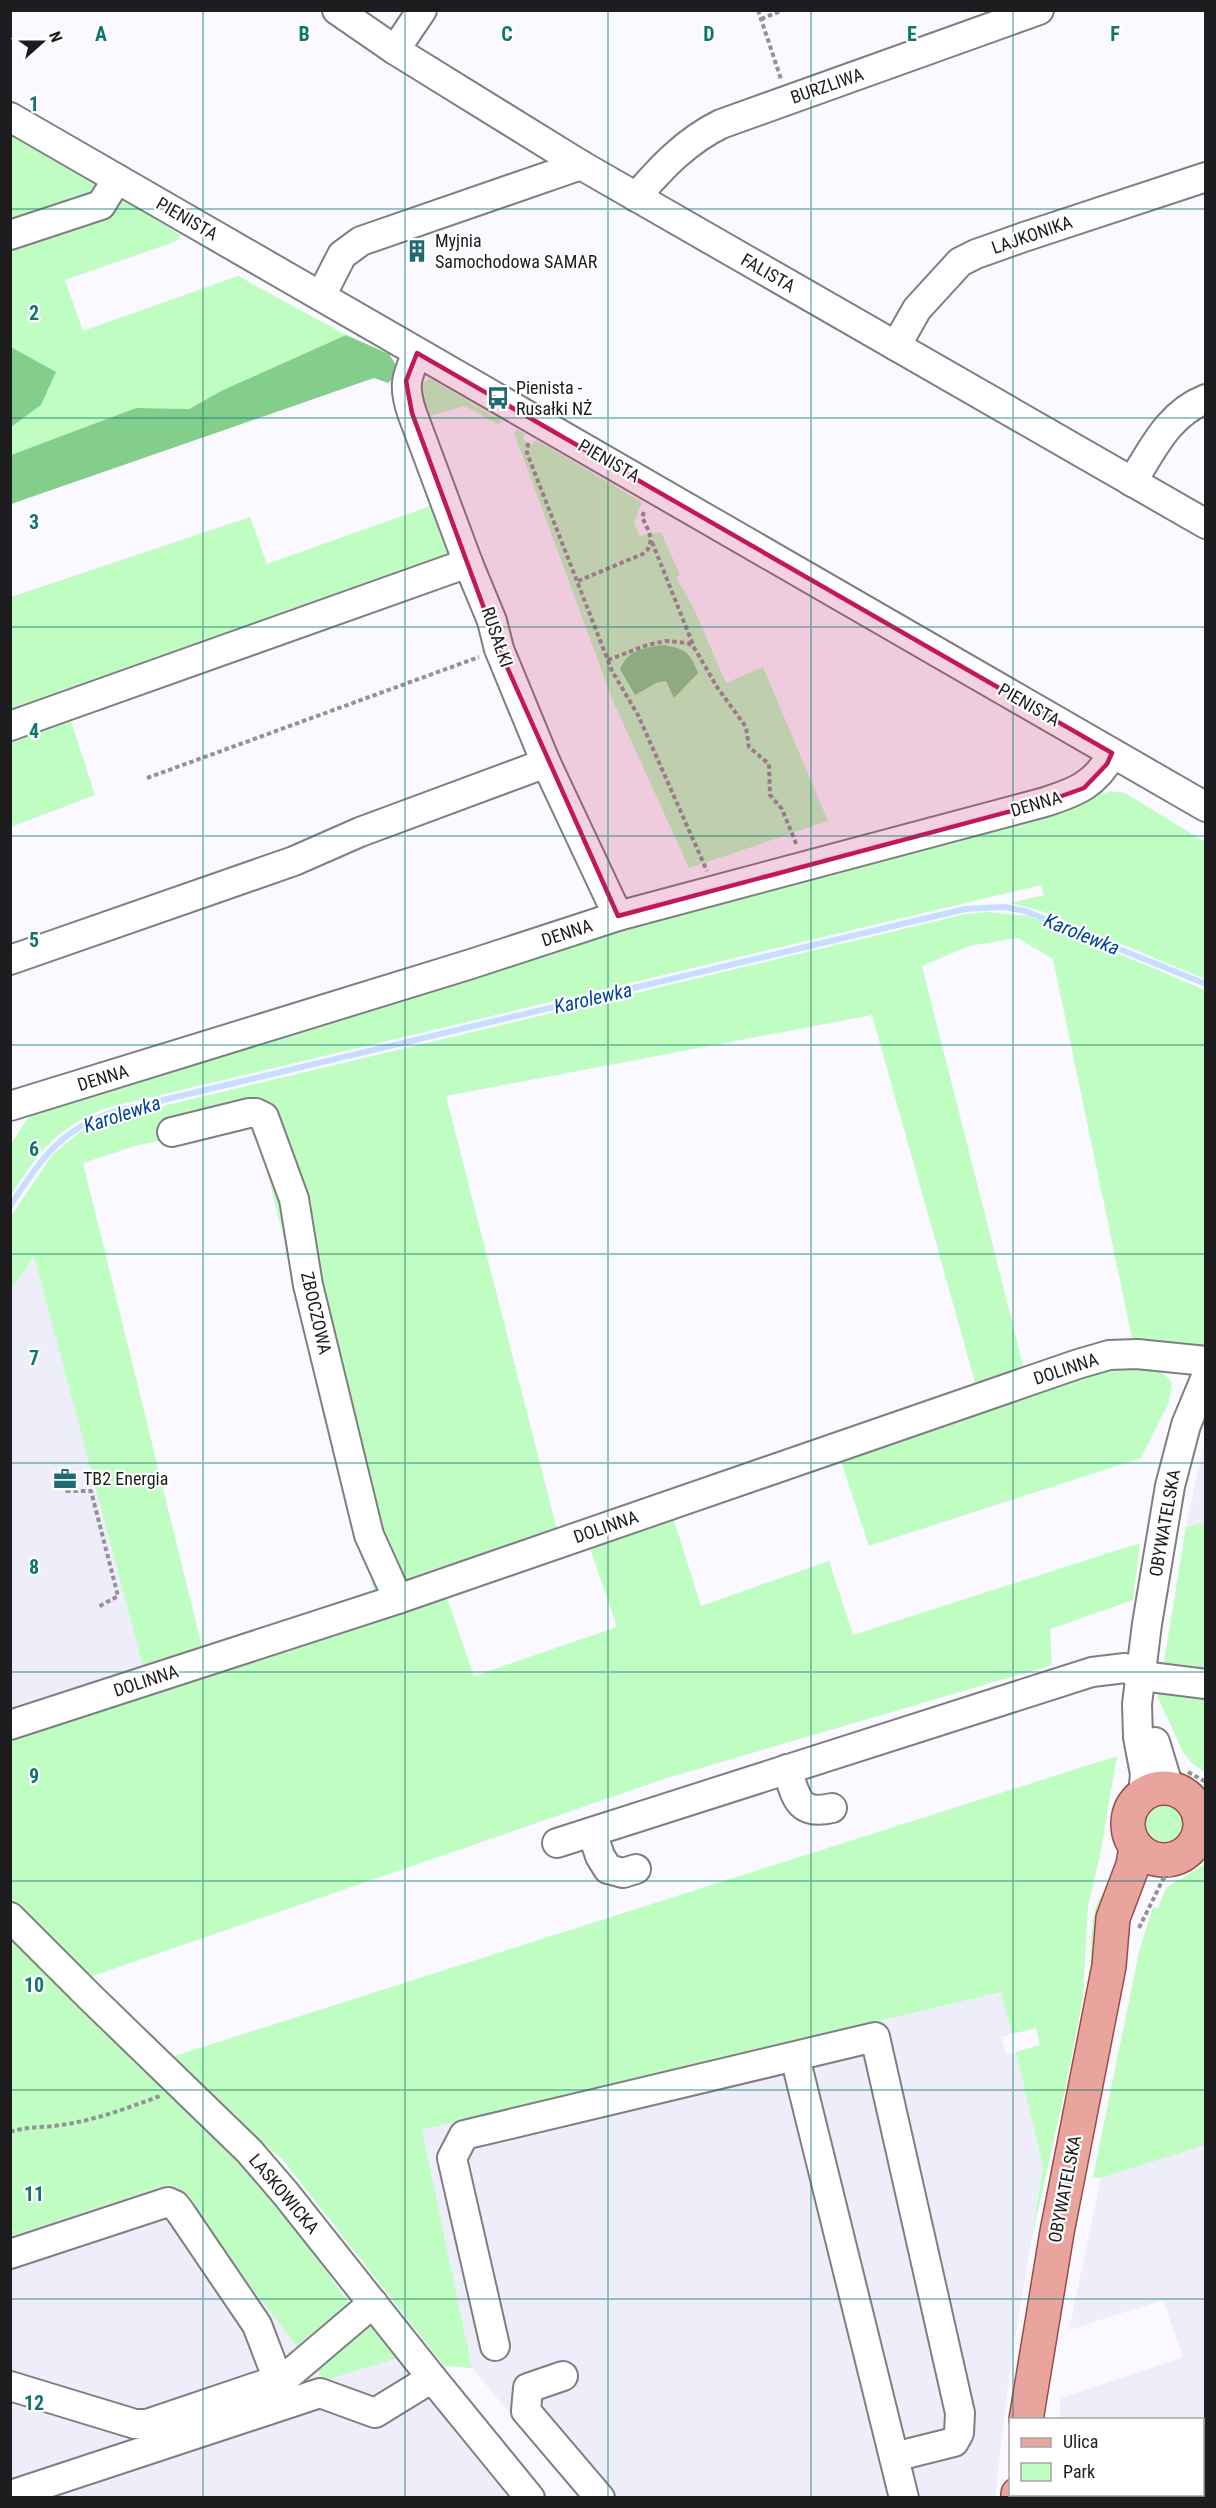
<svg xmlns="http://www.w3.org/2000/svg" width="1216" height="2508" viewBox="0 0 1216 2508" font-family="'Roboto Condensed',sans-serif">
	<rect width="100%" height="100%" fill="#f9f9ff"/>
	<g fill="#eeeefb">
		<polygon points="34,1255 144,1670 11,1710 11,1290"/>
		<polygon points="1205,1436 1205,1522 1186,1527 1205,1438"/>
		<polygon points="1002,1992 1012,2034 1001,2037 1006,2054 1016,2052 1043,2167 1011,2363 995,2497 580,2497 472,2368 422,2130"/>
		<polygon points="1205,2145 1205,2497 1054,2498 1062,2494 1202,2494 1202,2420 1059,2419 1061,2398 1183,2357 1163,2300 1069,2330 1101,2178"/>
		<polygon points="170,2183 325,2379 401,2357 406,2365 403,2379 417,2396 433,2397 516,2497 11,2497 10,2236"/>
	</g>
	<g fill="#bffdc3">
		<polygon points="11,133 102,186 180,235 177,241 65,280 83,331 238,276 346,335 223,390 189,409 136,408 11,455 11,427 41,405 56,372 11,347"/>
		<polygon points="429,379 432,380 502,421 499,425 465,406 426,417 418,387"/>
		<polygon points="517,429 525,435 523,439 531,445 536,440 642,502 634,523 640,536 661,532 680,575 676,577 695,611 726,683 763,667 828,821 689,868 613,701 514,433"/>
		<polygon points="433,505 461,577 70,718 95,795 11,827 11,597 250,517 267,564"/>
		<path d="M1097 790 1103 794 1110 791 1125 793 1205 842V979L1044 912 1011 903 1044 895 1041 885 106 1108C57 1127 38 1153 11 1195V1144L35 1107 616 929Z"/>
		<polygon points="989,912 1028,916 1044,922 1205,990 1206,1348 1203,1351 1132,1338 1053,959 1018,938 969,946 922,966 1025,1373 977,1389 872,1015 446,1096 557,1530 375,1596 254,1121 135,1146 83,1163 203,1651 144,1670 34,1256 11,1290 11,1216 53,1154 80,1132 113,1118 966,914"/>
		<path d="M1138 1364C1155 1367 1162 1370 1172 1383L1169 1402 1141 1458 869 1546 840 1458 1096 1373Z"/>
		<polygon points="672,1514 701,1606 829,1561 853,1635 1140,1543 1133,1600 1050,1629 1052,1665 667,1778 84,1979 11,1902 10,1735 445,1592 474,1676 617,1627 588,1543"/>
		<polygon points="1205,1522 1205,1773 1191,1762 1183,1752 1158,1698 1186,1527"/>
		<polygon points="1117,1756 1100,1856 1088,1906 1083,1997 1066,2086 1030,2246 1043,2167 1016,2052 1040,2045 1036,2028 1012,2034 1001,1992 422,2130 472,2368 444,2366 283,2160 185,2075 168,2058"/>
		<polygon points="1176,1768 1205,1786 1205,1795 1175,1777"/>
		<circle cx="1165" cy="1825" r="22"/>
		<polygon points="1205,1864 1205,2145 1101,2178 1093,2177 1139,1952 1153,1907 1158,1908 1166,1888"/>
		<path d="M1108 1888 1091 1986C1092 1959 1085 1907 1108 1888Z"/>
		<polygon points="10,1935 251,2166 349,2303 297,2346 170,2184 11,2236"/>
		<polygon points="372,2326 379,2328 401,2357 325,2380 314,2366 364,2328"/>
	</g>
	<g fill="#83ce8a">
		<polygon points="346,335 389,354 400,371 388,383 374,378 11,504 11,455 136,408 189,409 223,390"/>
		<polygon points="11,347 56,372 41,405 11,427"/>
		<path d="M662 645C685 648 690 652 698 673L674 698 666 681 656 683 635 695 620 669C628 650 644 648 662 645Z"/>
	</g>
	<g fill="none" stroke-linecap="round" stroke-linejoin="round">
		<path stroke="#c9defe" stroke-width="6" d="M10 1206C40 1161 59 1130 113 1112L965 909 1005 907 1025 911 1206 984"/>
		<g stroke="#7f7e83" stroke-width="32">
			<g id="minor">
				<polyline points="337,10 395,50 581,165 1206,524"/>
				<polyline points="395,50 422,10"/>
				<polyline points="10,117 1206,807"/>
				<path d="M636 197C661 168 686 141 721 124L1039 10"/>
				<polyline points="10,235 101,205 117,179"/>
				<polyline points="321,296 342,255 361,241 581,165"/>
				<polyline points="896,346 917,309 960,262 976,254 1024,237 1206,177"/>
				<path d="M417 353C406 378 403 386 412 413L468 563 492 621 499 649 546 763 618 916"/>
				<path d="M1132 482C1153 449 1168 414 1206 399"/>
				<polyline points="10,726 468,563"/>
				<polyline points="10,960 294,861 360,832 546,763"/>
				<path d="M10 1106 471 964 618 916 1045 802C1076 792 1097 784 1112 753"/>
				<polyline points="172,1132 249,1113 256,1113 264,1117 294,1199 308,1285 369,1535 398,1599"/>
				<polyline points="10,1725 398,1599 1078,1364 1109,1355 1137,1354 1206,1361"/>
				<polyline points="1155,1742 1169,1788"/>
				<path d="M787 1769C796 1797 798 1816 832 1808"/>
				<polyline points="1143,1795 1145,1774 1138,1737 1137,1704 1147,1624 1170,1486 1186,1425 1206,1377"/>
				<polyline points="592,1832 600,1856 608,1869 623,1873 636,1869"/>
				<polyline points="557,1843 1092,1672 1125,1668 1150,1677 1206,1684"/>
				<polyline points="10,1917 90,1997 249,2151 286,2194 432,2378 530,2498"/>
				<polyline points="795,2057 904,2498"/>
				<polyline points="10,2254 168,2202 175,2205 181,2213 257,2325 278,2380"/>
				<polyline points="495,2346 452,2158 464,2135 875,2037 960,2413 959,2433 954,2442 894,2457"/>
				<polyline points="563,2376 528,2388 526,2411 600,2498"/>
				<polyline points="10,2386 135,2424 147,2424 286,2377 373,2303"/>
				<polyline points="1202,2490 1205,2498"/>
				<polyline points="17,2493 320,2393 375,2413 432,2378"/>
			</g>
		</g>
		<g stroke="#974e47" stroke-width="36">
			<g id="major">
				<circle cx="1164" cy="1824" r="36"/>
				<polyline points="1026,2420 1057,2232 1109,1966 1113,1918 1133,1865 1136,1847"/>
				<polyline points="1018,2498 1018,2494"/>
			</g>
		</g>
		<g stroke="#939397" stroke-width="4" stroke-dasharray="4.5 3" stroke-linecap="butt">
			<polyline points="758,10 781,79"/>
			<polyline points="761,19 783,10"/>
			<polyline points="528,443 527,453 612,671 638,715 707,871"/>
			<polyline points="652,542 694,647"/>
			<path d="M578 581 645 553C656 541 648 530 642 517L645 510"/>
			<polyline points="608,660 647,645 666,641 688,643 695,649 717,687 746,727 749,747 769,764 770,795 782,809 797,846"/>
			<polyline points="147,778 479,657"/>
			<polyline points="64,1483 67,1491 91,1491 118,1596 98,1607"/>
			<polyline points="1188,1772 1206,1782"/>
			<polyline points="1116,1830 1121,1801"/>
			<polyline points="1139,1928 1163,1879 1206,1855"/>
			<path d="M10 2132C28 2126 44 2128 61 2125 96 2120 128 2108 160 2096"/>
		</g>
		<use href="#minor" stroke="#fff" stroke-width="28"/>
		<use href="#major" stroke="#e8a49d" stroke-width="33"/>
	</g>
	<path fill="#c2185b" fill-opacity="0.2" stroke="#c2185b" stroke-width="4.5" stroke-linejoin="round" d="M417 353 1112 753 1107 764 1084 788 1045 802 618 916 499 649 412 413 406 381Z"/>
	<path fill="none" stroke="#0f766e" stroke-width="1.5" stroke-opacity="0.55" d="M203 10V2498M405 10V2498M608 10V2498M811 10V2498M1013 10V2420M10 209H1206M10 418H1206M10 627H1206M10 836H1206M10 1045H1206M10 1254H1206M10 1463H1206M10 1672H1206M10 1881H1206M10 2090H1206M10 2299H1206M1013 2494V2498"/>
	<defs>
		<g id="building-bare" transform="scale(1.8)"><path d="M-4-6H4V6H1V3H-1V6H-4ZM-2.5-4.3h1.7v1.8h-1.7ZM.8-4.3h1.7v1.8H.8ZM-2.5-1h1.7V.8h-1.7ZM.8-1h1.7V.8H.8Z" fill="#1e6a70" stroke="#fff" stroke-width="2.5" paint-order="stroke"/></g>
		<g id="bus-bare" transform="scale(1.8)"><path d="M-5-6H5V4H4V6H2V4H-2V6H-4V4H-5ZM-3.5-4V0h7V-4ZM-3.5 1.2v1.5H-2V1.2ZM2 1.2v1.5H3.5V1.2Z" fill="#1e6a70" stroke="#fff" stroke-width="2.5" paint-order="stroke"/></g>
		<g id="office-bare" transform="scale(1.8)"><path d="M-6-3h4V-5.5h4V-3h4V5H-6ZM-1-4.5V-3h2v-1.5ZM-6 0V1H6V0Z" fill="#1e6a70" stroke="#fff" stroke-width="2.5" paint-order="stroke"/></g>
	</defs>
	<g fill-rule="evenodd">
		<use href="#building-bare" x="417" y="251"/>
		<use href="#bus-bare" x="498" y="398"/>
		<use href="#office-bare" x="65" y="1479"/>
	</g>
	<g text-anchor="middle" stroke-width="4.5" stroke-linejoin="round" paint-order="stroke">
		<g font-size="18" fill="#1d1d1f" stroke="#fff">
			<text transform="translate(827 86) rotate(-19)" y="6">BURZLIWA</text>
			<text transform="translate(187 219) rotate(30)" y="6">PIENISTA</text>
			<text transform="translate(1032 235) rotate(-19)" y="6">LAJKONIKA</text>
			<text transform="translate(768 273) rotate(30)" y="6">FALISTA</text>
			<text transform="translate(609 461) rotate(30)" y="6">PIENISTA</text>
			<text transform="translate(497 637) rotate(71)" y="6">RUSAŁKI</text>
			<text transform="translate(1029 705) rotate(30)" y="6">PIENISTA</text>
			<text transform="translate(1036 804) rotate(-16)" y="6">DENNA</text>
			<text transform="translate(567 933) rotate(-18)" y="6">DENNA</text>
			<text transform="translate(103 1078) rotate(-17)" y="6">DENNA</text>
			<text transform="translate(316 1313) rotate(77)" y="6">ZBOCZOWA</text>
			<text transform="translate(1066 1369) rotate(-18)" y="6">DOLINNA</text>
			<text transform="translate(1165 1523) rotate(-80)" y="6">OBYWATELSKA</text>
			<text transform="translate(606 1527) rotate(-19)" y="6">DOLINNA</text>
			<text transform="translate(146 1681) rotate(-18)" y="6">DOLINNA</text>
			<text transform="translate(1065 2189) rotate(-79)" y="6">OBYWATELSKA</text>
			<text transform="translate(284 2194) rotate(50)" y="6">LASKOWICKA</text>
		</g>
		<g font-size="18" fill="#1d1d1f" stroke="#fff" text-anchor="start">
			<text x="435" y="247">Myjnia<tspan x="435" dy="21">Samochodowa SAMAR</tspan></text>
			<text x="516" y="394">Pienista -<tspan x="516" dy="21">Rusałki NŻ</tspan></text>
			<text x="83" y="1485">TB2 Energia</text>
		</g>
		<g font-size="20" font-style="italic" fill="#00459a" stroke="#fff">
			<text transform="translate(1082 934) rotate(22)" y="7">Karolewka</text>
			<text transform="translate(593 998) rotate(-13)" y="7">Karolewka</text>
			<text transform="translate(122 1114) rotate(-18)" y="7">Karolewka</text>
		</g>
	</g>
	<g font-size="20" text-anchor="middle" font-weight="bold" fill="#0f766e" stroke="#fff" stroke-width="4.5" stroke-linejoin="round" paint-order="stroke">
		<text x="101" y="41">A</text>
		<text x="304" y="41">B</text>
		<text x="507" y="41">C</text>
		<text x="709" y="41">D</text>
		<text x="912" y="41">E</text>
		<text x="1115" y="41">F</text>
		<text x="34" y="111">1</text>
		<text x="34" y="320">2</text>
		<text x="34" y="529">3</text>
		<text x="34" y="738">4</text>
		<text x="34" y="947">5</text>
		<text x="34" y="1156">6</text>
		<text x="34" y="1365">7</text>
		<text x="34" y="1574">8</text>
		<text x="34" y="1783">9</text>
		<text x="34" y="1992">10</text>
		<text x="34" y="2201">11</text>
		<text x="34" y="2410">12</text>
	</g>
	<rect width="1216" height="2508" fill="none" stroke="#1d1d1f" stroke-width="24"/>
	<rect x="1009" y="2418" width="195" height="78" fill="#ffffff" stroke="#a5a5a5" stroke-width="1.5"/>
	<rect x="1021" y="2438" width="30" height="9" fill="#e8a49d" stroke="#a5a5a5" stroke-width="1.5"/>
	<text x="1063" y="2448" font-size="18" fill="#1d1d1f">Ulica</text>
	<rect x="1021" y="2463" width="30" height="18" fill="#bffdc3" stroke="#a5a5a5" stroke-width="1.5"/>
	<text x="1063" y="2478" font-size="18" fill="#1d1d1f">Park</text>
	<g transform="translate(42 42) rotate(69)" stroke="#ffffff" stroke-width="4.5" paint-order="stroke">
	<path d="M0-4.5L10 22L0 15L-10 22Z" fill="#1d1d1f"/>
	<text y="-9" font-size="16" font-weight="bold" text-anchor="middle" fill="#1d1d1f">N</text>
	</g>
</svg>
